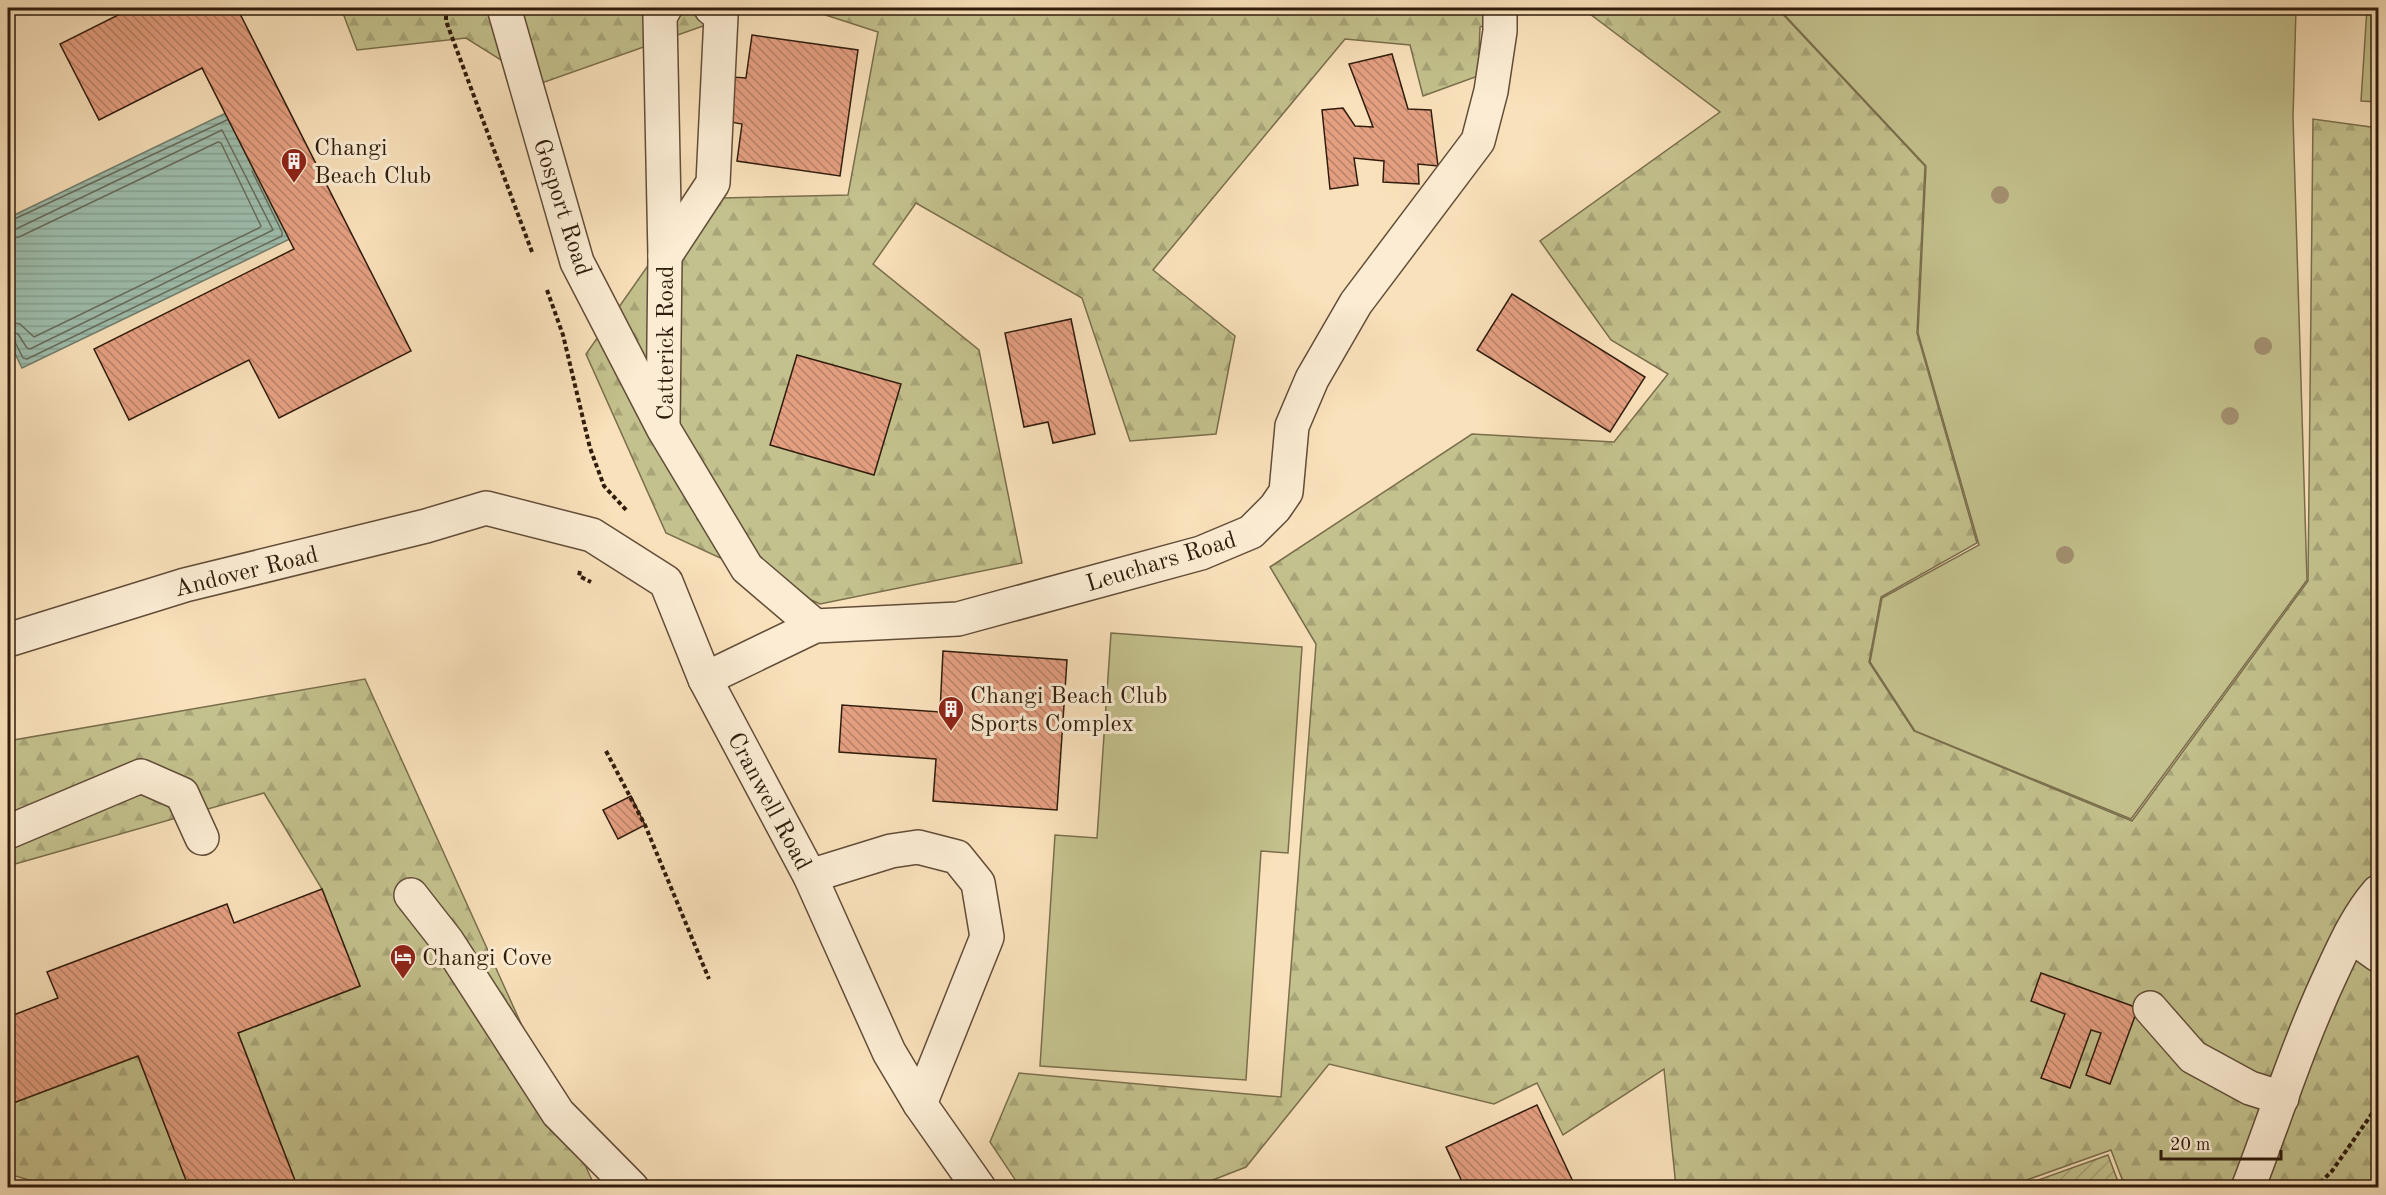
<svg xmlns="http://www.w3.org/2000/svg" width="2386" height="1195" viewBox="0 0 2386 1195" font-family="'Old Standard TT',serif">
	<defs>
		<pattern id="forest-firs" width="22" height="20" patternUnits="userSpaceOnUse" patternTransform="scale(1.5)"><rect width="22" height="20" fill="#c3c18d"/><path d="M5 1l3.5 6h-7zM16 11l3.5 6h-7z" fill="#a8a578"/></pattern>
		<pattern id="garden-furrows" width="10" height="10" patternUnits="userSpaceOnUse" patternTransform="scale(1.5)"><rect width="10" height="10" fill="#c3c18d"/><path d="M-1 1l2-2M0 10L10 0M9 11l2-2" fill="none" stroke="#a8a578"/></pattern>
		<pattern id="water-rules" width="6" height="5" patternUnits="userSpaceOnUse" patternTransform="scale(1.5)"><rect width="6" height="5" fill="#9ebeae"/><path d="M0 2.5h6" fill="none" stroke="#88a394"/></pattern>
		<pattern id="building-back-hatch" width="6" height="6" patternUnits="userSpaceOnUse" patternTransform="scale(1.5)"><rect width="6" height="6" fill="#e5a082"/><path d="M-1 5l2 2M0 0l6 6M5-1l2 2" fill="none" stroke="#ba8269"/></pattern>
	</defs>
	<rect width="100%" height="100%" fill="#f9e1bb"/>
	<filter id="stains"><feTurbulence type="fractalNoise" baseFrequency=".00333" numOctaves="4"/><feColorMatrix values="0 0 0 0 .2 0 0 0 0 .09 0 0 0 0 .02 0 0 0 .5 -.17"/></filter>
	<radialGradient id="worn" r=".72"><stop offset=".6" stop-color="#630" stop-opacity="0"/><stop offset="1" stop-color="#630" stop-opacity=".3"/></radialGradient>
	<g fill="#c3c18d" stroke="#7a6e4c" stroke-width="1.5">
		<polygon points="1778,8 2296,8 2293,117 2307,580 2131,819 1915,731 1870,662 1882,598 1979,545 1918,333 1926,166"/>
		<polygon points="2367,8 2378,8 2378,102 2361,101"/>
		<polygon points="1111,633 1302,647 1288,853 1261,851 1246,1080 1040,1066 1055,835 1097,838"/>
	</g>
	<g fill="url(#forest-firs)" stroke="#7a6e4c" stroke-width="1.5">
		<polygon points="341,8 754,8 539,84 466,38 357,50"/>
		<polygon points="804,8 1529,8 1480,27 1478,76 1423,96 1410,45 1345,39 1153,270 1235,336 1216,434 1130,441 1082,298 916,203 873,264 979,350 1022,563 820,604 666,533 586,354 647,267 721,198 848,195 878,32"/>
		<polygon points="1582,8 1777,8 1925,166 1917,333 1977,543 1881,597 1869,662 1914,731 2132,821 2308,581 2313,119 2378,128 2378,1179 2366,1188 2125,1187 2111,1150 2007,1187 1676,1187 1664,1069 1563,1135 1537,1083 1494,1104 1329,1064 1246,1167 1195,1187 1020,1187 990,1142 1019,1073 1281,1097 1316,644 1270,567 1472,434 1614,442 1668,374 1611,340 1540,241 1720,112"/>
		<polygon points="365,679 595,1187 285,1187 296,1183 238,1033 360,986 322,889 264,793 8,866 8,741"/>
		<polygon points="138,1056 189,1187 54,1187 8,1174 8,1105"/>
	</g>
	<polygon fill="url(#garden-furrows)" stroke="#7a6e4c" stroke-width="1.5" points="2108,1155 2120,1187 2019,1187"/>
	<polygon fill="url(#water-rules)" stroke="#727d6d" stroke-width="1.5" points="230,111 292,238 22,368 8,339 8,218"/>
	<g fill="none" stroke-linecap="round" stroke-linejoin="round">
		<g stroke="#676d5d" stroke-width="1.5">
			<polyline points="8,222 227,120"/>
			<polyline points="8,230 16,229 222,130 273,230 30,349 27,348 18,334 8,331"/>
			<polyline points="8,239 19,237 218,142 221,143 261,226 259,228 34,337 20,324 8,322"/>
			<polyline points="8,338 14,340 23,358 27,359 282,236 282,232 252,171"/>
		</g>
	</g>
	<g fill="url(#building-back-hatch)" stroke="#301c0c" stroke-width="1.5">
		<polygon points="132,8 237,8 411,351 279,418 249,360 129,420 94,349 294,249 202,68 99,120 60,44"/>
		<polygon points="556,8 582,8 557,12"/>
		<polygon points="752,35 858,50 840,176 737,161 742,124 725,121 732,77 746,78"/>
		<polygon points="1392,54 1408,109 1431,110 1438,166 1418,164 1419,184 1383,182 1384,161 1354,158 1358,185 1330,189 1322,110 1343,108 1355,126 1373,127 1349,64"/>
		<polygon points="1512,294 1645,377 1610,432 1477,350"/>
		<polygon points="1071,319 1095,434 1053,443 1048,422 1024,427 1005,333"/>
		<polygon points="797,355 901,384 874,475 770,445"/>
		<polygon points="943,651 1067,660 1057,810 933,801 936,759 839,752 842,705 940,712"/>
		<polygon points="631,796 645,825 618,839 603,810"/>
		<polygon points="322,889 360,986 238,1033 296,1183 285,1188 189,1188 138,1056 8,1105 8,1017 58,998 47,972 227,904 234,923"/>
		<polygon points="2041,973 2138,1008 2110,1084 2086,1075 2101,1033 2091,1030 2070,1088 2041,1078 2065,1014 2031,1001"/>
		<polygon points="1537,1105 1576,1188 1465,1188 1446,1147"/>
	</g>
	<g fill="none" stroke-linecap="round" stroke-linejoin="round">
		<g stroke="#624d38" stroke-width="36">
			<g id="minor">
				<polyline points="504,8 577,262 663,428 747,568 815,626"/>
				<polyline points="665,256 713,183 721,16 711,8"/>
				<polyline points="663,423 665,256 660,17 665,8"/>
				<polyline points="8,640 185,585 426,526 486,508 592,535 666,582 705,679 810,876 889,1052 920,1104 979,1188"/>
				<polyline points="705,679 815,626 958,619 1201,553 1251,532 1275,508 1286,492 1292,426 1312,379 1356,303 1478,141 1491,91 1500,31 1500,8"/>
				<polyline points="8,832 141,776 182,794 202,838"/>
				<polyline points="810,876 891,851 918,847 957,857 978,883 987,937 920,1104"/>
				<polyline points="411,895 447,941 558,1113 632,1188"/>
				<polyline points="2350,935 2378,955"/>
				<polyline points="2150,1008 2193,1057 2250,1088 2282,1098"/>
				<path d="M2248 1188C2276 1115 2299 1042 2332 972 2345 944 2358 915 2378 892"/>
			</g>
		</g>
		<g stroke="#301c0c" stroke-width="4" stroke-dasharray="4.5 3" stroke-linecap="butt">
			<polyline points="446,8 446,21 532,252"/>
			<polyline points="547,290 563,335 590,448 604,486 627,511"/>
			<polyline points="580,571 579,576 591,582"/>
			<polyline points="606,751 645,825 709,979"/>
			<polyline points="2315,1188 2332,1171 2378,1105"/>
		</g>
		<use href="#minor" stroke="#fbecd3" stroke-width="33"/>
	</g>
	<g fill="#a39070">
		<circle cx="2000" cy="195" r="9"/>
		<circle cx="2263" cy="346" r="9"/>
		<circle cx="2230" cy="416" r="9"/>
		<circle cx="2065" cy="555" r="9"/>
	</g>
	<defs>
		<g id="building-pin" transform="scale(1.35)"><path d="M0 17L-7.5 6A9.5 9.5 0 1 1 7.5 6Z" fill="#8f2418" stroke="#fbecd3"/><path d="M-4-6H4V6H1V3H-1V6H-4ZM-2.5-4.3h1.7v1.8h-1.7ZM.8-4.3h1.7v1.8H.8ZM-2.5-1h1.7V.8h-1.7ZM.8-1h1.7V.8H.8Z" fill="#fff"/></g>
		<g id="hotel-pin" transform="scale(1.35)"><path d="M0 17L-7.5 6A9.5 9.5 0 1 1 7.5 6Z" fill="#8f2418" stroke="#fbecd3"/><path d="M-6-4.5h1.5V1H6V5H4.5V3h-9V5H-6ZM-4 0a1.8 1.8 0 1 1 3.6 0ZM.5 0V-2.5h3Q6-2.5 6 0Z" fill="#fff"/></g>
	</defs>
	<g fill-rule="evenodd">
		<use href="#building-pin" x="294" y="161"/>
		<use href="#building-pin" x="951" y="709"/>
		<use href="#hotel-pin" x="403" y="957"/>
	</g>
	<g text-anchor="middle" stroke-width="6" stroke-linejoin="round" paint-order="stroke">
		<g font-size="24" fill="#301c0c" stroke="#fbecd3" text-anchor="start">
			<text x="314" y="155">Changi<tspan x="314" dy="28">Beach Club</tspan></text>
			<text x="970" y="703">Changi Beach Club<tspan x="970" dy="28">Sports Complex</tspan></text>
			<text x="422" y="965">Changi Cove</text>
		</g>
		<g font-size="24" fill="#301c0c" stroke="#fbecd3">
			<text transform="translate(563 207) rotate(72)" y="8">Gosport Road</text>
			<text transform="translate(665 343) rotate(-90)" y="8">Catterick Road</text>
			<text transform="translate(1161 561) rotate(-17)" y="8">Leuchars Road</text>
			<text transform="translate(246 571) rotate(-14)" y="8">Andover Road</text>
			<text transform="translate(770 801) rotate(62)" y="8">Cranwell Road</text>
		</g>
	</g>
	<rect width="2386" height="1195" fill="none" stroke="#f9e1bb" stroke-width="30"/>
	<rect x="9" y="9" width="2368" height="1177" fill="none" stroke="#301c0c" stroke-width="3"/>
	<rect x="15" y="15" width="2356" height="1165" fill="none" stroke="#301c0c" stroke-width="1.5"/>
	<path d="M2161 1150v9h120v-9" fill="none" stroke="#301c0c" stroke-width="3"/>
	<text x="2170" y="1150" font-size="18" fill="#301c0c" stroke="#fbecd3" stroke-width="4.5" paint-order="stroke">20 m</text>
	<rect width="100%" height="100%" filter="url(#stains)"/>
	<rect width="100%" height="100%" fill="url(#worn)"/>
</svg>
